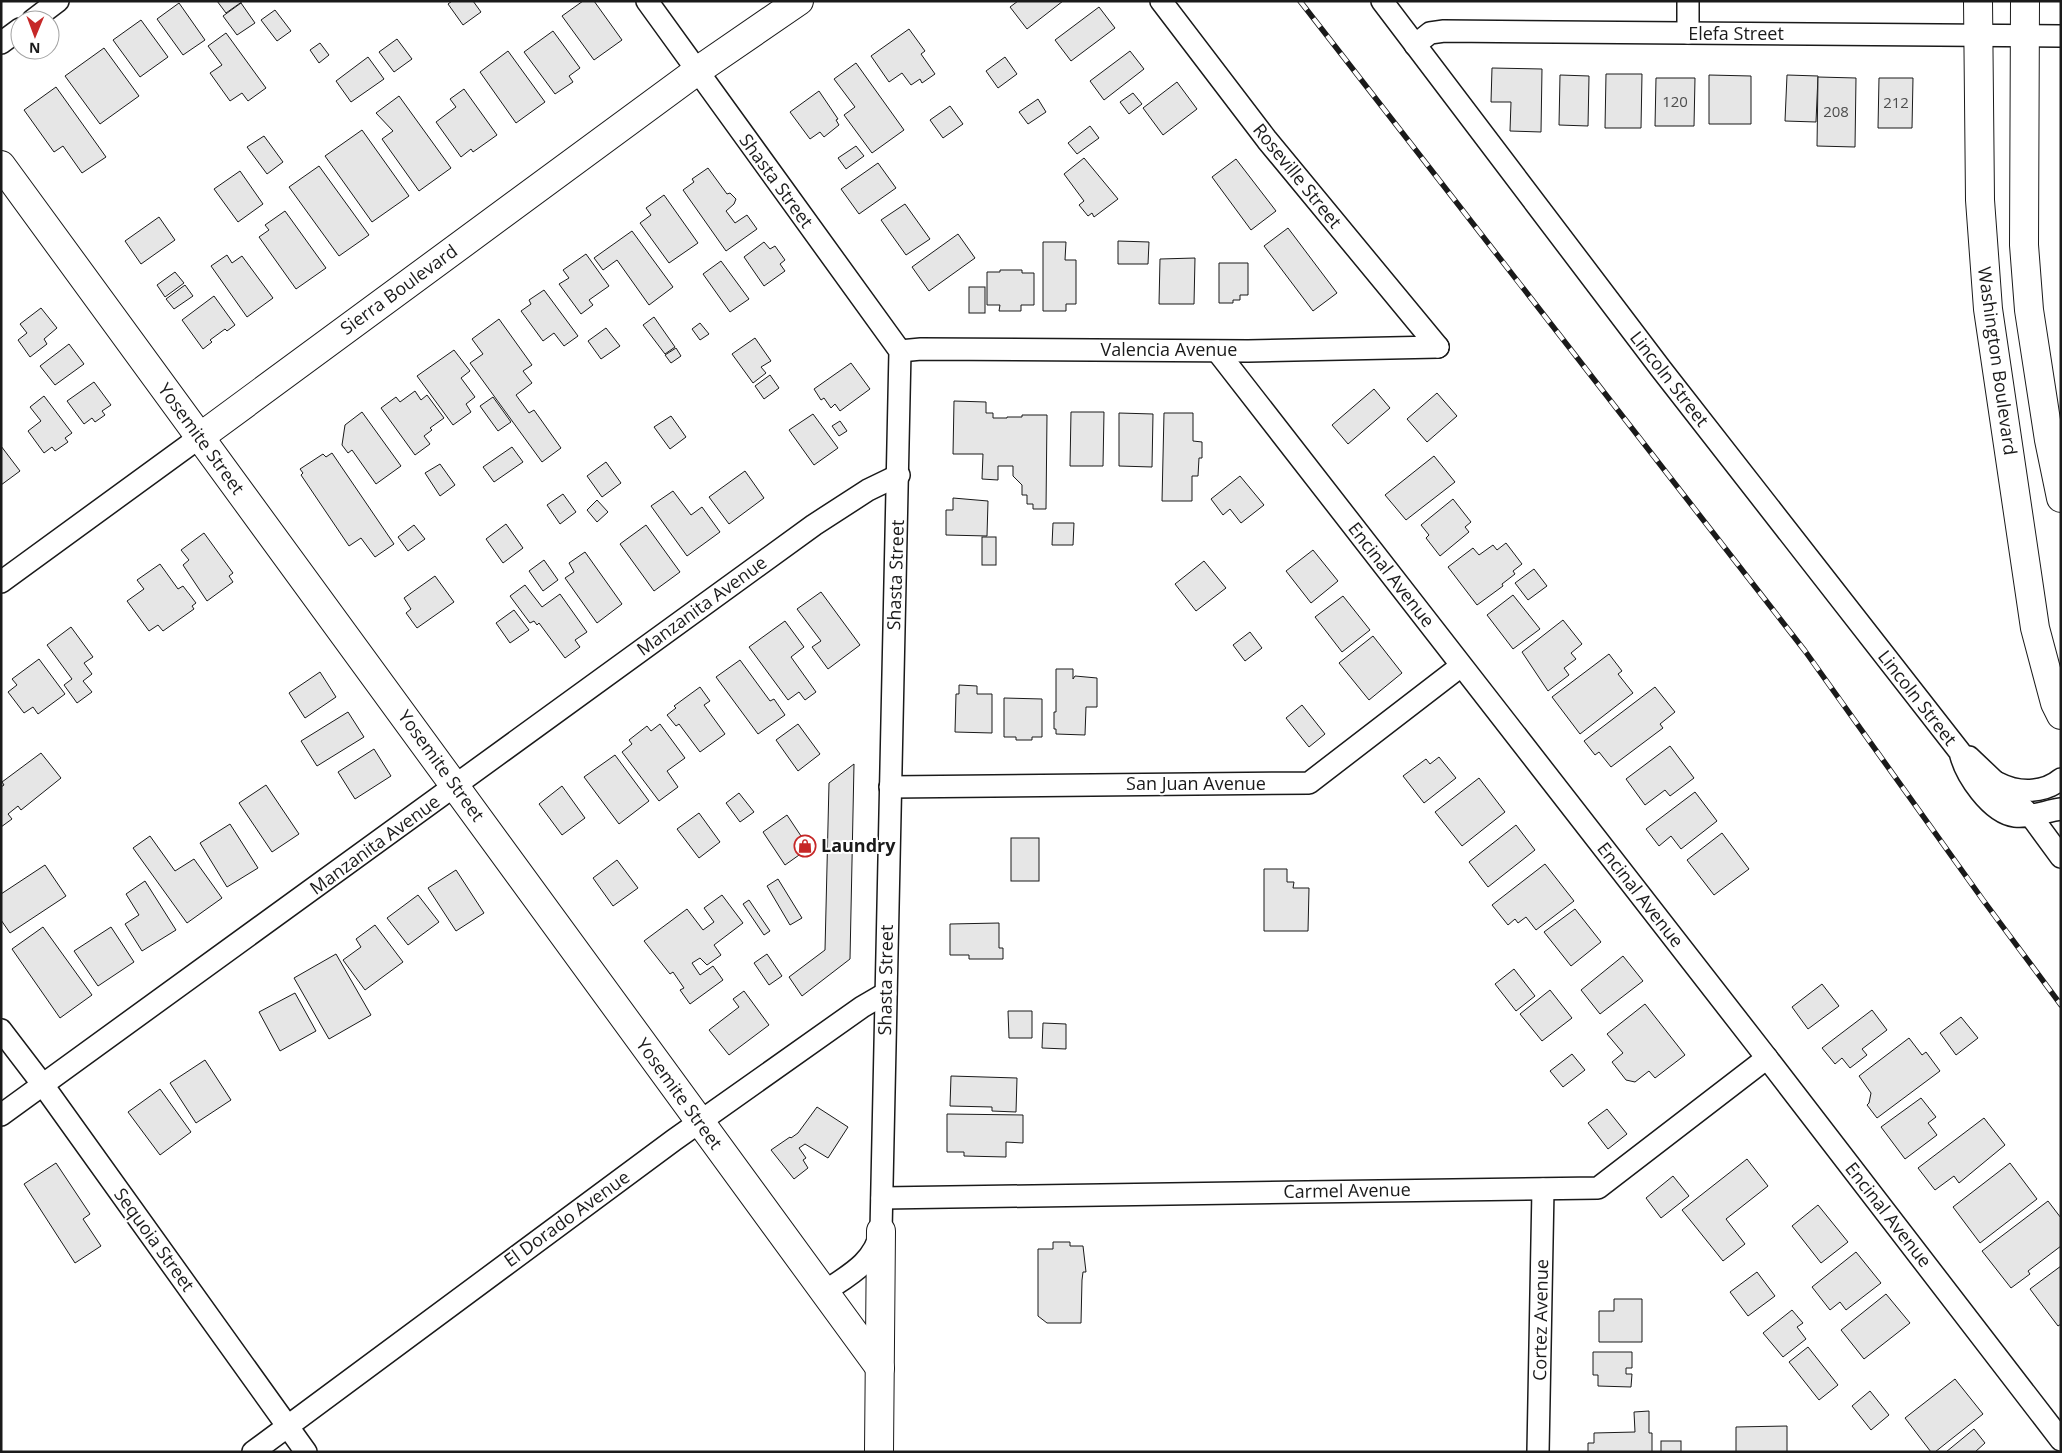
<svg xmlns="http://www.w3.org/2000/svg" width="2062" height="1453" viewBox="0 0 2062 1453" font-family="'Open Sans',sans-serif">
	<rect width="100%" height="100%" fill="#fff"/>
	<g fill="#e6e6e6" stroke="#1a1a1a">
		<polygon points="217,1 243,1 226,13"/>
		<polygon points="452,1 473,1 481,12 463,25 448,4"/>
		<polygon points="583,1 594,1 622,40 594,60 562,16"/>
		<polygon points="1018,1 1063,1 1027,29 1010,7"/>
		<polygon points="179,3 205,40 183,55 157,19"/>
		<polygon points="241,3 255,23 237,35 223,16"/>
		<polygon points="1099,7 1115,28 1071,61 1055,40"/>
		<polygon points="275,10 291,31 277,41 261,20"/>
		<polygon points="141,20 168,57 140,77 113,40"/>
		<polygon points="909,29 925,51 921,54 935,74 922,83 920,79 911,85 902,73 889,82 871,56"/>
		<polygon points="553,31 580,68 569,76 573,82 555,94 524,52"/>
		<polygon points="226,33 266,88 248,101 242,93 230,101 210,73 222,65 208,46"/>
		<polygon points="397,39 412,59 394,72 379,52"/>
		<polygon points="320,43 329,55 319,63 310,50"/>
		<polygon points="104,48 139,96 100,124 65,76"/>
		<polygon points="508,51 545,102 516,123 480,72"/>
		<polygon points="1130,51 1144,69 1104,100 1090,81"/>
		<polygon points="368,57 384,79 351,102 336,81"/>
		<polygon points="1005,57 1017,74 998,88 986,71"/>
		<polygon points="856,63 904,130 872,153 844,115 855,107 834,79"/>
		<polygon points="1492,68 1542,69 1541,132 1510,131 1511,102 1491,102"/>
		<polygon points="1606,74 1642,74 1641,128 1605,128"/>
		<polygon points="1560,75 1589,76 1588,126 1559,125"/>
		<polygon points="1709,75 1751,76 1751,124 1709,124"/>
		<polygon points="1787,75 1818,76 1816,122 1785,121"/>
		<polygon points="1818,77 1856,78 1855,147 1817,146"/>
		<polygon points="1656,78 1695,78 1694,126 1655,126"/>
		<polygon points="1879,78 1913,78 1912,128 1878,128"/>
		<polygon points="1177,82 1197,109 1163,135 1143,108"/>
		<polygon points="56,87 106,157 82,173 63,146 54,152 24,110"/>
		<polygon points="464,89 497,135 473,152 471,149 461,157 436,122 456,107 450,99"/>
		<polygon points="819,91 838,119 836,120 839,125 824,137 820,132 810,139 790,112"/>
		<polygon points="1133,93 1142,104 1129,114 1120,102"/>
		<polygon points="399,96 451,168 419,191 382,139 393,131 376,113"/>
		<polygon points="1038,99 1046,112 1028,124 1019,112"/>
		<polygon points="950,106 963,124 943,138 930,120"/>
		<polygon points="1090,126 1099,138 1077,154 1068,143"/>
		<polygon points="362,130 409,196 372,222 325,156"/>
		<polygon points="264,136 283,162 267,174 247,147"/>
		<polygon points="856,146 864,156 846,169 838,158"/>
		<polygon points="1084,158 1118,199 1094,217 1092,213 1088,216 1079,205 1084,201 1064,174"/>
		<polygon points="1236,159 1276,211 1251,230 1212,177"/>
		<polygon points="878,163 896,188 859,214 841,189"/>
		<polygon points="319,166 369,235 339,256 289,187"/>
		<polygon points="708,168 727,194 730,193 736,199 734,204 726,211 735,223 747,215 757,229 726,251 683,190 694,182 692,179"/>
		<polygon points="240,171 263,204 238,222 214,189"/>
		<polygon points="664,195 698,243 669,263 640,223 651,215 646,208"/>
		<polygon points="905,204 930,239 906,255 881,220"/>
		<polygon points="285,211 326,268 296,289 259,237 269,230 265,225"/>
		<polygon points="159,217 175,240 141,264 125,241"/>
		<polygon points="1288,228 1337,293 1313,311 1264,246"/>
		<polygon points="632,231 673,287 649,305 617,260 603,270 594,258"/>
		<polygon points="958,234 975,258 929,291 912,267"/>
		<polygon points="1118,241 1149,242 1148,264 1118,264"/>
		<polygon points="764,242 770,249 775,246 785,260 780,264 785,271 764,286 744,257"/>
		<polygon points="1043,242 1066,242 1065,260 1076,260 1076,304 1066,304 1066,311 1043,311"/>
		<polygon points="586,254 609,286 589,300 593,305 581,314 559,284 569,278 563,270"/>
		<polygon points="227,255 232,263 242,256 273,298 247,317 211,266"/>
		<polygon points="1195,258 1194,304 1159,304 1160,259"/>
		<polygon points="721,261 749,299 730,312 703,274"/>
		<polygon points="1219,263 1248,263 1248,295 1240,295 1240,300 1233,300 1233,303 1219,303"/>
		<polygon points="1000,270 1022,270 1022,273 1034,273 1034,305 1021,305 1021,311 999,311 1000,305 987,305 987,272 1000,272"/>
		<polygon points="175,272 184,283 165,297 157,285"/>
		<polygon points="185,285 193,296 174,309 166,299"/>
		<rect x="969" y="287" width="16" height="26"/>
		<polygon points="544,290 578,336 564,346 554,333 543,341 521,311 531,304 529,300"/>
		<polygon points="214,296 235,325 227,331 225,329 210,340 212,342 203,349 182,320"/>
		<polygon points="41,308 57,328 44,339 47,344 30,357 18,340 27,333 20,324"/>
		<polygon points="654,317 675,347 665,354 643,325"/>
		<polygon points="499,319 532,365 523,371 532,383 516,395 529,413 534,410 561,448 542,462 470,363 483,354 472,339"/>
		<polygon points="700,323 709,334 700,340 692,329"/>
		<polygon points="606,328 620,346 601,359 588,341"/>
		<polygon points="755,338 771,361 761,367 766,373 753,383 732,354"/>
		<polygon points="69,344 84,364 55,385 40,366"/>
		<polygon points="676,348 681,356 671,363 665,355"/>
		<polygon points="454,350 470,371 461,378 475,397 466,404 471,412 453,425 417,376"/>
		<polygon points="851,363 870,389 840,411 835,404 831,408 824,398 821,400 814,389"/>
		<polygon points="770,375 779,388 764,399 755,386"/>
		<polygon points="94,382 111,405 102,411 105,415 95,422 92,418 84,424 67,401"/>
		<polygon points="1374,389 1390,408 1348,444 1332,425"/>
		<polygon points="415,391 421,400 427,395 444,418 430,428 432,430 424,436 430,444 415,455 381,408 396,397 400,402"/>
		<polygon points="1437,393 1457,416 1427,442 1407,419"/>
		<polygon points="44,396 72,433 65,438 68,442 55,451 52,447 44,453 28,431 41,421 30,407"/>
		<polygon points="493,397 511,422 498,431 480,406"/>
		<polygon points="954,401 986,402 986,413 993,413 993,418 1007,418 1007,417 1022,417 1022,415 1047,415 1046,509 1033,509 1033,504 1027,504 1027,495 1022,495 1022,485 1013,476 1013,466 998,466 998,480 982,479 983,454 953,454"/>
		<polygon points="362,412 401,466 376,484 352,450 348,453 342,445 345,425"/>
		<polygon points="1071,412 1104,412 1103,466 1070,466"/>
		<polygon points="1119,413 1153,414 1152,467 1119,466"/>
		<polygon points="1164,413 1193,413 1193,441 1202,442 1202,458 1199,458 1198,476 1192,476 1192,501 1162,501"/>
		<polygon points="813,414 838,448 814,465 789,430"/>
		<polygon points="671,416 686,437 670,449 654,427"/>
		<polygon points="840,421 847,431 839,436 832,426"/>
		<polygon points="1,446 20,471 1,485"/>
		<polygon points="512,447 523,462 494,482 483,467"/>
		<polygon points="332,453 394,544 375,557 361,538 349,546 301,475 303,473 300,469 323,454 326,457"/>
		<polygon points="1434,456 1455,482 1406,520 1385,495"/>
		<polygon points="606,462 621,483 602,497 587,476"/>
		<polygon points="440,464 455,485 440,496 425,473"/>
		<polygon points="745,471 764,498 729,524 709,497"/>
		<polygon points="1240,476 1264,505 1241,523 1230,509 1223,515 1211,499"/>
		<polygon points="673,491 691,515 702,507 720,532 687,556 651,506"/>
		<polygon points="563,494 576,512 560,524 547,505"/>
		<polygon points="953,498 988,501 987,536 946,535 946,510 953,510"/>
		<polygon points="1453,499 1471,522 1465,527 1469,532 1440,556 1426,538 1429,535 1421,525"/>
		<polygon points="597,500 608,512 597,522 587,510"/>
		<polygon points="1053,523 1074,523 1073,545 1052,545"/>
		<polygon points="506,524 523,548 503,563 486,539"/>
		<polygon points="414,525 425,539 408,551 398,537"/>
		<polygon points="646,525 680,572 654,591 620,544"/>
		<polygon points="204,533 233,573 229,576 233,582 207,601 183,565 189,560 181,550"/>
		<rect x="982" y="537" width="14" height="28"/>
		<polygon points="1506,543 1522,564 1513,571 1515,574 1502,584 1503,586 1477,605 1448,567 1473,548 1479,555 1493,545 1497,550"/>
		<polygon points="1313,550 1338,581 1311,603 1286,571"/>
		<polygon points="585,552 622,604 597,623 565,578 574,572 569,563"/>
		<polygon points="544,560 558,580 543,591 529,571"/>
		<polygon points="1204,561 1226,588 1196,611 1175,584"/>
		<polygon points="160,564 178,589 183,586 196,603 192,606 194,609 163,631 158,625 149,631 127,601 144,589 137,580"/>
		<polygon points="1534,569 1547,586 1528,600 1515,583"/>
		<polygon points="435,576 454,602 417,628 406,613 411,609 404,598"/>
		<polygon points="525,585 542,607 560,594 587,632 575,640 580,647 565,658 539,623 537,625 534,621 530,623 510,596"/>
		<polygon points="821,592 860,645 828,669 812,647 821,641 797,609"/>
		<polygon points="1513,595 1540,629 1513,649 1487,615"/>
		<polygon points="1343,596 1370,630 1342,652 1315,617"/>
		<polygon points="514,610 529,630 510,643 496,623"/>
		<polygon points="1563,620 1582,644 1571,653 1576,659 1564,668 1569,675 1548,691 1522,652"/>
		<polygon points="785,621 804,647 791,657 816,692 805,700 799,692 788,700 749,647"/>
		<polygon points="71,627 93,657 84,663 92,674 83,681 92,692 77,703 64,685 72,679 47,645"/>
		<polygon points="1250,632 1262,648 1245,661 1233,645"/>
		<polygon points="1373,636 1402,673 1369,700 1339,663"/>
		<polygon points="1609,654 1622,671 1618,674 1633,693 1580,734 1552,697"/>
		<polygon points="39,659 65,694 38,714 33,707 24,713 8,692 17,685 12,679"/>
		<polygon points="740,660 770,701 774,699 785,715 758,734 716,677"/>
		<polygon points="1056,669 1073,669 1073,679 1075,676 1097,678 1097,707 1086,707 1085,735 1056,734 1056,729 1054,729 1054,712 1056,712"/>
		<polygon points="320,672 336,697 305,718 289,693"/>
		<polygon points="959,685 977,686 977,694 992,694 992,733 955,732 956,694 959,694"/>
		<polygon points="700,687 710,701 704,705 725,734 700,752 679,724 676,726 667,715 676,708 674,706"/>
		<polygon points="1655,687 1675,712 1660,724 1663,728 1611,767 1599,752 1595,755 1584,741"/>
		<polygon points="1004,698 1042,699 1042,737 1032,737 1032,740 1016,740 1016,737 1004,737"/>
		<polygon points="1302,705 1325,734 1309,747 1286,718"/>
		<polygon points="348,712 364,737 317,766 301,741"/>
		<polygon points="660,724 685,758 667,771 678,787 659,801 622,752 632,744 629,740 647,726 651,731"/>
		<polygon points="798,724 820,754 798,771 776,740"/>
		<polygon points="1670,746 1694,778 1670,796 1665,790 1645,805 1626,779"/>
		<polygon points="374,749 391,776 355,799 338,772"/>
		<polygon points="41,753 61,778 21,810 18,806 8,814 12,819 1,827 1,787 4,785 2,782"/>
		<polygon points="615,755 649,801 619,824 584,777"/>
		<polygon points="1439,757 1456,778 1424,803 1403,776 1426,759 1430,764"/>
		<polygon points="854,764 850,959 802,996 789,977 825,950 829,783"/>
		<polygon points="1479,778 1505,812 1462,846 1435,812"/>
		<polygon points="266,785 299,834 272,852 239,803"/>
		<polygon points="562,786 585,818 562,835 539,804"/>
		<polygon points="1695,792 1717,821 1681,849 1671,836 1659,846 1646,829"/>
		<polygon points="739,793 754,812 740,822 726,803"/>
		<polygon points="699,813 720,842 699,858 677,829"/>
		<polygon points="787,815 809,848 785,865 763,832"/>
		<polygon points="230,824 258,868 227,887 200,843"/>
		<polygon points="1516,825 1535,850 1488,887 1469,862"/>
		<polygon points="1722,833 1749,869 1714,895 1687,860"/>
		<polygon points="150,836 175,871 194,859 222,898 187,923 133,848"/>
		<rect x="1011" y="838" width="28" height="43"/>
		<polygon points="617,860 638,888 613,906 593,878"/>
		<polygon points="1545,864 1574,901 1536,930 1526,917 1518,923 1515,919 1508,925 1492,905"/>
		<polygon points="45,865 66,896 10,933 1,920 1,894"/>
		<polygon points="1264,869 1287,869 1287,882 1294,882 1293,888 1309,888 1308,931 1264,931"/>
		<polygon points="456,870 484,913 456,931 428,888"/>
		<polygon points="778,879 802,918 790,925 767,886"/>
		<polygon points="145,881 176,930 142,951 125,924 139,915 126,894"/>
		<polygon points="418,895 439,922 408,945 387,918"/>
		<polygon points="722,895 743,923 714,945 721,955 707,965 700,958 692,963 700,975 713,966 723,980 690,1004 680,990 684,988 673,972 670,974 644,941 687,909 703,930 714,922 704,908"/>
		<polygon points="749,900 770,931 764,935 743,904"/>
		<polygon points="1575,909 1601,942 1571,966 1544,932"/>
		<polygon points="999,923 999,948 1003,948 1003,959 969,959 969,955 950,955 950,924"/>
		<polygon points="375,925 403,962 365,990 343,960 361,947 356,939"/>
		<polygon points="43,927 92,995 60,1018 12,949"/>
		<polygon points="111,927 134,962 98,986 74,951"/>
		<polygon points="336,954 371,1015 329,1039 294,978"/>
		<polygon points="767,954 782,976 769,985 754,963"/>
		<polygon points="1623,956 1643,981 1600,1014 1581,990"/>
		<polygon points="1514,969 1535,996 1516,1011 1495,984"/>
		<polygon points="1822,984 1839,1006 1808,1029 1792,1007"/>
		<polygon points="1550,990 1572,1018 1542,1041 1520,1014"/>
		<polygon points="744,991 769,1025 729,1055 709,1030 739,1007 733,999"/>
		<polygon points="295,993 316,1031 280,1051 259,1012"/>
		<polygon points="1645,1004 1685,1055 1655,1078 1649,1071 1635,1082 1626,1080 1612,1062 1623,1053 1607,1034"/>
		<polygon points="1872,1010 1887,1030 1862,1049 1867,1055 1850,1068 1842,1058 1835,1064 1822,1048"/>
		<polygon points="1008,1011 1032,1011 1032,1038 1009,1038"/>
		<polygon points="1961,1017 1978,1038 1956,1055 1940,1033"/>
		<polygon points="1043,1023 1066,1024 1066,1049 1042,1048"/>
		<polygon points="1909,1038 1922,1055 1926,1052 1940,1071 1877,1118 1867,1105 1869,1103 1871,1093 1859,1076"/>
		<polygon points="1572,1054 1585,1070 1563,1087 1550,1071"/>
		<polygon points="205,1060 231,1100 196,1123 170,1083"/>
		<polygon points="951,1076 1017,1078 1016,1112 992,1111 992,1107 950,1106"/>
		<polygon points="160,1089 191,1132 160,1155 128,1112"/>
		<polygon points="1921,1098 1936,1117 1928,1123 1937,1135 1905,1159 1881,1127"/>
		<polygon points="817,1107 848,1127 828,1158 805,1144 799,1148 806,1158 803,1160 808,1168 794,1179 771,1150 790,1137 791,1138 798,1133"/>
		<polygon points="1607,1109 1627,1134 1608,1149 1588,1123"/>
		<polygon points="947,1114 1023,1115 1023,1143 1006,1142 1006,1157 964,1156 964,1152 947,1152"/>
		<polygon points="1984,1118 2005,1145 1959,1183 1954,1176 1935,1190 1918,1168"/>
		<polygon points="1747,1159 1768,1186 1726,1219 1745,1244 1723,1261 1682,1210"/>
		<polygon points="56,1163 90,1214 83,1219 101,1246 75,1263 24,1184"/>
		<polygon points="2010,1163 2037,1199 1980,1243 1953,1207"/>
		<polygon points="1673,1176 1689,1196 1661,1218 1646,1198"/>
		<polygon points="2048,1201 2061,1218 2061,1246 2028,1271 2030,1274 2011,1288 1982,1251"/>
		<polygon points="1818,1205 1848,1242 1821,1263 1792,1226"/>
		<polygon points="1053,1242 1070,1242 1070,1246 1083,1246 1086,1272 1083,1272 1082,1280 1081,1323 1047,1323 1038,1316 1038,1249 1053,1249"/>
		<polygon points="1856,1252 1881,1283 1846,1310 1840,1302 1830,1310 1812,1287"/>
		<polygon points="2061,1266 2061,1324 2058,1326 2030,1289"/>
		<polygon points="1757,1272 1775,1296 1748,1316 1730,1292"/>
		<polygon points="1886,1294 1910,1323 1864,1359 1841,1330"/>
		<polygon points="1614,1299 1642,1299 1642,1342 1599,1342 1599,1311 1614,1311"/>
		<polygon points="1792,1310 1803,1323 1797,1327 1806,1339 1783,1357 1763,1333"/>
		<polygon points="1808,1347 1838,1385 1819,1400 1789,1362"/>
		<polygon points="1593,1352 1632,1352 1632,1368 1626,1368 1626,1374 1632,1374 1631,1387 1598,1386 1598,1375 1593,1375"/>
		<polygon points="1955,1379 1983,1414 1935,1452 1931,1452 1905,1418"/>
		<polygon points="1870,1391 1889,1415 1871,1430 1852,1406"/>
		<polygon points="1649,1411 1649,1433 1652,1433 1652,1452 1588,1452 1588,1443 1594,1443 1594,1433 1635,1432 1634,1412"/>
		<polygon points="1787,1426 1787,1452 1736,1452 1736,1427"/>
		<polygon points="1974,1429 1985,1443 1975,1452 1946,1452"/>
		<rect x="1661" y="1441" width="20" height="11"/>
	</g>
	<g fill="none" stroke-linecap="round" stroke-linejoin="round">
		<g stroke="#1a1a1a" stroke-width="24">
			<g id="street">
				<path d="M647 1 900 351 881 1231C874 1263 849 1275 824 1292"/>
				<polyline points="1161,1 1267,140 1438,347"/>
				<path d="M1382 1 1661 369 1960 752C1965 775 1991 813 2015 816 2030 818 2046 811 2061 809"/>
				<polyline points="33,20 58,1"/>
				<polyline points="1688,33 1688,1"/>
				<polyline points="1,43 20,29"/>
				<polyline points="1415,45 1430,33 1444,31 2061,36"/>
				<polyline points="900,351 921,349 1248,351 1438,347"/>
				<polyline points="1217,351 1767,1058 2061,1440"/>
				<polyline points="1,582 200,437"/>
				<polyline points="1969,757 2031,816 2061,857"/>
				<path d="M1998 783C2017 793 2043 794 2061 779"/>
				<polyline points="890,787 1309,783 1461,666"/>
				<polyline points="1,1030 43,1085 306,1452"/>
				<polyline points="1,1115 814,525 868,490 899,475"/>
				<polyline points="882,1198 1598,1188 1767,1058"/>
				<polyline points="253,1452 674,1140 862,1007 886,993"/>
				<polyline points="1538,1452 1543,1189"/>
			</g>
		</g>
		<g stroke="#1a1a1a" stroke-width="30">
			<g id="secondary">
				<polyline points="1978,1 1980,200 1988,309 2035,628 2055,703 2061,715"/>
				<polyline points="2025,1 2024,245 2029,310 2049,440 2061,498"/>
				<polyline points="1,165 880,1368"/>
				<polyline points="200,437 697,71 799,1"/>
				<polyline points="879,1452 881,1231"/>
			</g>
		</g>
		<use href="#street" stroke="#fff" stroke-width="21"/>
		<use href="#secondary" stroke="#fff" stroke-width="28"/>
		<g stroke="#1a1a1a" stroke-width="5.5">
			<polyline id="rail" points="1300,1 1805,651 1983,900 2061,1005"/>
		</g>
		<use href="#rail" stroke="#fff" stroke-width="4" stroke-dasharray="11" stroke-linecap="butt"/>
	</g>
	<defs>
		<g id="shop-ring" transform="scale(1.125)"><circle r="9.5" fill="#fff" stroke="#c62828" stroke-width="1.5"/><path d="M-5-2.5h2.3a2.7 3.5 0 0 1 5.4 0H5L5.5 6h-11ZM-1.5-2.5h3a1.5 2.3 0 0 0-3 0Z" fill="#c62828"/></g>
	</defs>
	<g fill-rule="evenodd">
		<use href="#shop-ring" x="805" y="846"/>
	</g>
	<g text-anchor="middle" stroke-width="4" stroke-linejoin="round" paint-order="stroke">
		<g font-size="15" fill="#4d4d4d">
			<text x="1675" y="107">120</text>
			<text x="1896" y="108">212</text>
			<text x="1836" y="117">208</text>
		</g>
		<g font-size="18" fill="#1a1a1a" stroke="#fff">
			<text x="1736" y="40">Elefa Street</text>
			<text transform="translate(1297 176) rotate(51)" y="6">Roseville Street</text>
			<text transform="translate(776 181) rotate(54)" y="6">Shasta Street</text>
			<text transform="translate(399 290) rotate(-36)" y="6">Sierra Boulevard</text>
			<text x="1169" y="356">Valencia Avenue</text>
			<text transform="translate(1997 361) rotate(82)" y="6">Washington Boulevard</text>
			<text transform="translate(1669 379) rotate(52)" y="6">Lincoln Street</text>
			<text transform="translate(201 439) rotate(54)" y="6">Yosemite Street</text>
			<text transform="translate(896 575) rotate(-88)" y="6">Shasta Street</text>
			<text transform="translate(1391 575) rotate(52)" y="6">Encinal Avenue</text>
			<text transform="translate(702 606) rotate(-36)" y="6">Manzanita Avenue</text>
			<text transform="translate(1917 698) rotate(52)" y="6">Lincoln Street</text>
			<text transform="translate(441 766) rotate(54)" y="6">Yosemite Street</text>
			<text x="1196" y="790">San Juan Avenue</text>
			<text transform="translate(375 845) rotate(-36)" y="6">Manzanita Avenue</text>
			<text transform="translate(1640 895) rotate(52)" y="6">Encinal Avenue</text>
			<text transform="translate(886 980) rotate(-89)" y="6">Shasta Street</text>
			<text transform="translate(679 1094) rotate(54)" y="6">Yosemite Street</text>
			<text transform="translate(1347 1191) rotate(-1)" y="6">Carmel Avenue</text>
			<text transform="translate(1888 1215) rotate(52)" y="6">Encinal Avenue</text>
			<text transform="translate(567 1219) rotate(-36)" y="6">El Dorado Avenue</text>
			<text transform="translate(154 1240) rotate(54)" y="6">Sequoia Street</text>
			<text transform="translate(1541 1320) rotate(-89)" y="6">Cortez Avenue</text>
		</g>
		<g font-size="18" font-weight="bold" fill="#1a1a1a" stroke="#fff" text-anchor="start">
			<text x="821" y="852">Laundry</text>
		</g>
	</g>
	<rect width="2062" height="1453" fill="none" stroke="#1a1a1a" stroke-width="5"/>
	<g transform="translate(35 35) rotate(181)"><circle r="24" fill="#ffffff" stroke="#a3a3a3"/>
	<path d="M0-4L9 19L0 12L-9 19Z" fill="#c62828"/>
	<text y="-8" font-size="14" font-weight="bold" text-anchor="middle" fill="#1a1a1a">N</text>
	</g>
</svg>
